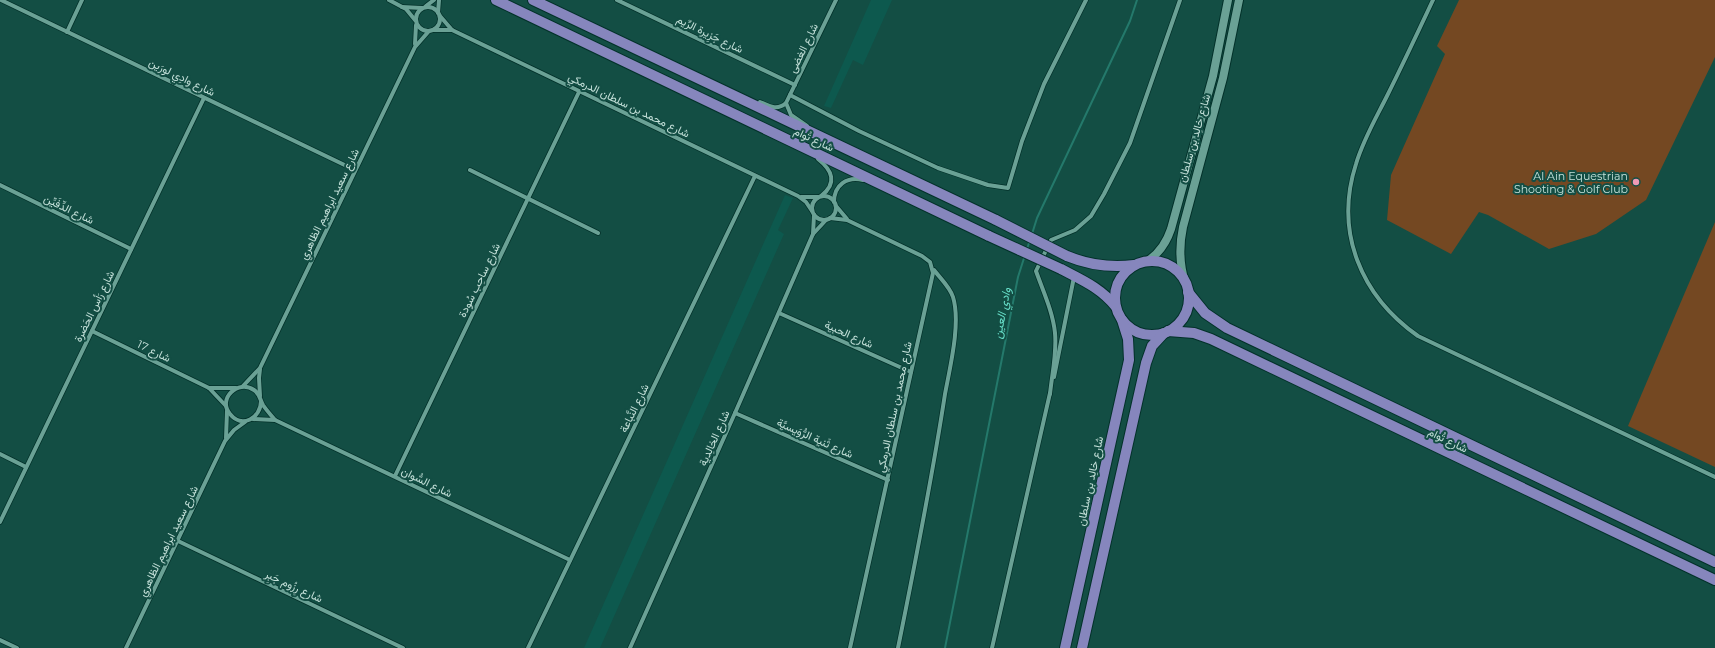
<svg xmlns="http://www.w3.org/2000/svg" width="1715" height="648" viewBox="0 0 1715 648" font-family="Montserrat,Vazirmatn,sans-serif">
	<rect width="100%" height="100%" fill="#134e44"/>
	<g fill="#0d594e">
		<polygon points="871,0 892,0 863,65 853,60 831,108 824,106"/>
		<polygon points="785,195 793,198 778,230 784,234 600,648 584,648"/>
	</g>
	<g fill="#744822">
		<polygon points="1459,0 1715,0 1715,57 1646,200 1596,234 1549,249 1488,215 1479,212 1451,254 1387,220 1391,175 1445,54 1437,46"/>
		<polygon points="1715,222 1715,467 1628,426"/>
	</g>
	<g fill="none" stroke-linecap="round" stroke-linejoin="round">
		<g stroke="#24796b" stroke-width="2">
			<polyline points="1032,234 1037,218 1130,21 1137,0"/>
			<polyline points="1027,249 1030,240"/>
			<polyline points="945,648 1018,277 1025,255"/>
		</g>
		<g stroke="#03312a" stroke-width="5.5">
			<g id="street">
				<polyline points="1,0 355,170"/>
				<polyline points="389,0 406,9 415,20"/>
				<polyline points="617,0 795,85"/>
				<path d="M1433 0C1418 32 1403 64 1387 96 1376 118 1363 140 1356 164 1334 232 1361 296 1418 336L1715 477"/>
				<polyline points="426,6 434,0"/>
				<circle cx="428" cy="19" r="12"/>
				<polyline points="402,7 422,8"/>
				<polyline points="438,13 439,0"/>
				<polyline points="440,16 452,30 798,196 806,202 812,211"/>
				<polyline points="433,30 452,30"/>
				<polyline points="67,32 82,0"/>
				<polyline points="415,44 416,25"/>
				<polyline points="790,95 859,131 938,168 988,185 1008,188 1022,141 1044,84 1086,0"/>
				<path d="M760 102C769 106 777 111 786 103L836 0"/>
				<polyline points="786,103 791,115 807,126"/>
				<path d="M818 159C832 170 838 183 821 196"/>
				<polyline points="470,170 598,233"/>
				<polyline points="0,185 131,249"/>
				<circle cx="824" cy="208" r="12"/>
				<polyline points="801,197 818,197"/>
				<path d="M834 202C834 185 847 176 863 180"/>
				<polyline points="836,206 847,219"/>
				<polyline points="830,218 847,220 922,256 930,262 933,273 850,648"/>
				<polyline points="813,234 814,215"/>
				<polyline points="779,313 911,372"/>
				<polyline points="92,331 209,388 226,406"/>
				<polyline points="1054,377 1074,277"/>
				<polyline points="243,386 260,368 415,47 429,31"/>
				<polyline points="209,388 236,388"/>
				<path d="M1050 394C1052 374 1057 353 1055 333 1053 312 1043 291 1036 271L1051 240 1075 230 1091 216 1104 194 1130 143 1180 0"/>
				<polyline points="260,396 259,378 260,369"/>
				<path d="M261 401C261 418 242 429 230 414 217 399 238 379 254 390 260 394 260 400 263 405 267 411 271 415 275 420L570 560"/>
				<polyline points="735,413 888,480"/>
				<polyline points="253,419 275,420"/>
				<polyline points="226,438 227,411"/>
				<polyline points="0,454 26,467"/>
				<polyline points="395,476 579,92"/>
				<polyline points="0,522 204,98"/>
				<polyline points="178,541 403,648"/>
				<polyline points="0,640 17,648"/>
				<polyline points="126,648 225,441 234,430 245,422"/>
				<polyline points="528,648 755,176"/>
				<polyline points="630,648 735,413 813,234 826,220"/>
				<path d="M898 648C915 564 932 479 945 394 950 367 961 323 953 297 950 287 940 278 934 270"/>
				<polyline points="992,648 1050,393"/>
			</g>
		</g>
		<g stroke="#03312a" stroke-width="10">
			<g id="secondary">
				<path d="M1146 262C1159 254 1166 244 1171 229L1213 76 1228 0"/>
				<path d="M1185 282C1179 263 1179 246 1183 227L1223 78 1239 0"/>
			</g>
		</g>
		<g stroke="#03312a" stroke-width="12">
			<g id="primary">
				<polyline points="496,0 989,236"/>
				<polyline points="533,0 996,220"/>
				<path d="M1067 256C1089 265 1110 268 1134 265"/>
				<circle cx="1152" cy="298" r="37"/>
				<path d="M1061 269C1082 280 1101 288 1116 307"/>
				<polyline points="1188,292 1205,313 1227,328 1715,562"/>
				<polyline points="1168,331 1194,333 1211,339 1715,580"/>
				<polyline points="1065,648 1129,360 1128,339 1122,320"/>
				<polyline points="1082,648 1146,363 1152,346 1164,333"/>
			</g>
		</g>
		<use href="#street" stroke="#6aa195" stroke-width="4"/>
		<use href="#secondary" stroke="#6aa195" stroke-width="8"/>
		<use href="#primary" stroke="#8686bd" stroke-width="10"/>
		<g stroke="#03312a" stroke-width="12" stroke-linecap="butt">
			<g id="primary-bridge">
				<polyline points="996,220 1067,256"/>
				<polyline points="989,236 1061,269"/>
			</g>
		</g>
		<use href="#primary-bridge" stroke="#8686bd" stroke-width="10"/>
	</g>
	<circle fill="#f09ab5" stroke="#134e44" stroke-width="1.5" cx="1636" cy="182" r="4"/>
	<g text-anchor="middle" stroke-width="4" stroke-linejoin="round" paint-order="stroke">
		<g font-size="11" fill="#c5e1da" stroke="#134e44">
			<text transform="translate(710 34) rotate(26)" y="4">شارع جَزِيرة الرِّيم</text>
			<text transform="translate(803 48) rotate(-64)" y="4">شارع الغضى</text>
			<text transform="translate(182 77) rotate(26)" y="4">شارع وادِي لورَين</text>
			<text transform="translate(629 105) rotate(26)" y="4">شارع محمد بن سلطان الدرمكي</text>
			<text transform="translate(1194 138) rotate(-74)" y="4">شارع خالِد بن سلطان</text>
			<text transform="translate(814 139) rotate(25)" y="4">شارع تُوام</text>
			<text transform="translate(329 204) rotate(-64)" y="4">شارع سعيد ابراهيم الظاهري</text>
			<text transform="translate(69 209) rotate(26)" y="4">شارع الدِّفَيِّن</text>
			<text transform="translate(479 280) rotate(-64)" y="4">شارع ساحِب سُودة</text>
			<text transform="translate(94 306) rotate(-64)" y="4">شارع رَأس الحَضرة</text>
			<text transform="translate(849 334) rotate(24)" y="4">شارع الحبية</text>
			<text transform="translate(154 351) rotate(26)" y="4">شارع 17</text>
			<text transform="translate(894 407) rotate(-78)" y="4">شارع محمد بن سلطان الدرمكي</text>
			<text transform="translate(634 408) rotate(-64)" y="4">شارع النَّباعة</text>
			<text transform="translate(714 438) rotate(-66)" y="4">شارع الخالِدية</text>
			<text transform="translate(815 438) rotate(24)" y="4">شارع ثَنية الرُّوَيسيَّة</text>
			<text transform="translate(1448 440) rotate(26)" y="4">شارع تُوام</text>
			<text transform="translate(1090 481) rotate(-78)" y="4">شارع خالِد بن سلطان</text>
			<text transform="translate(427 482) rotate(26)" y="4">شارع السُّوان</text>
			<text transform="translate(168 541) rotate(-64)" y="4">شارع سعيد ابراهيم الظاهري</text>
			<text transform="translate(294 586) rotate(25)" y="4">شارع رِزُوم جَبِر</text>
		</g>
		<g font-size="11" fill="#c5e1da" stroke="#134e44" text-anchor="end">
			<text x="1628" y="180">Al Ain Equestrian<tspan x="1628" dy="13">Shooting &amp; Golf Club</tspan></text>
		</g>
		<g font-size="12" font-style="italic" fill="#67dfc9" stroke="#134e44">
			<text transform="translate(1002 313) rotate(-79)" y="4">وادي العين</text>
		</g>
	</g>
</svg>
